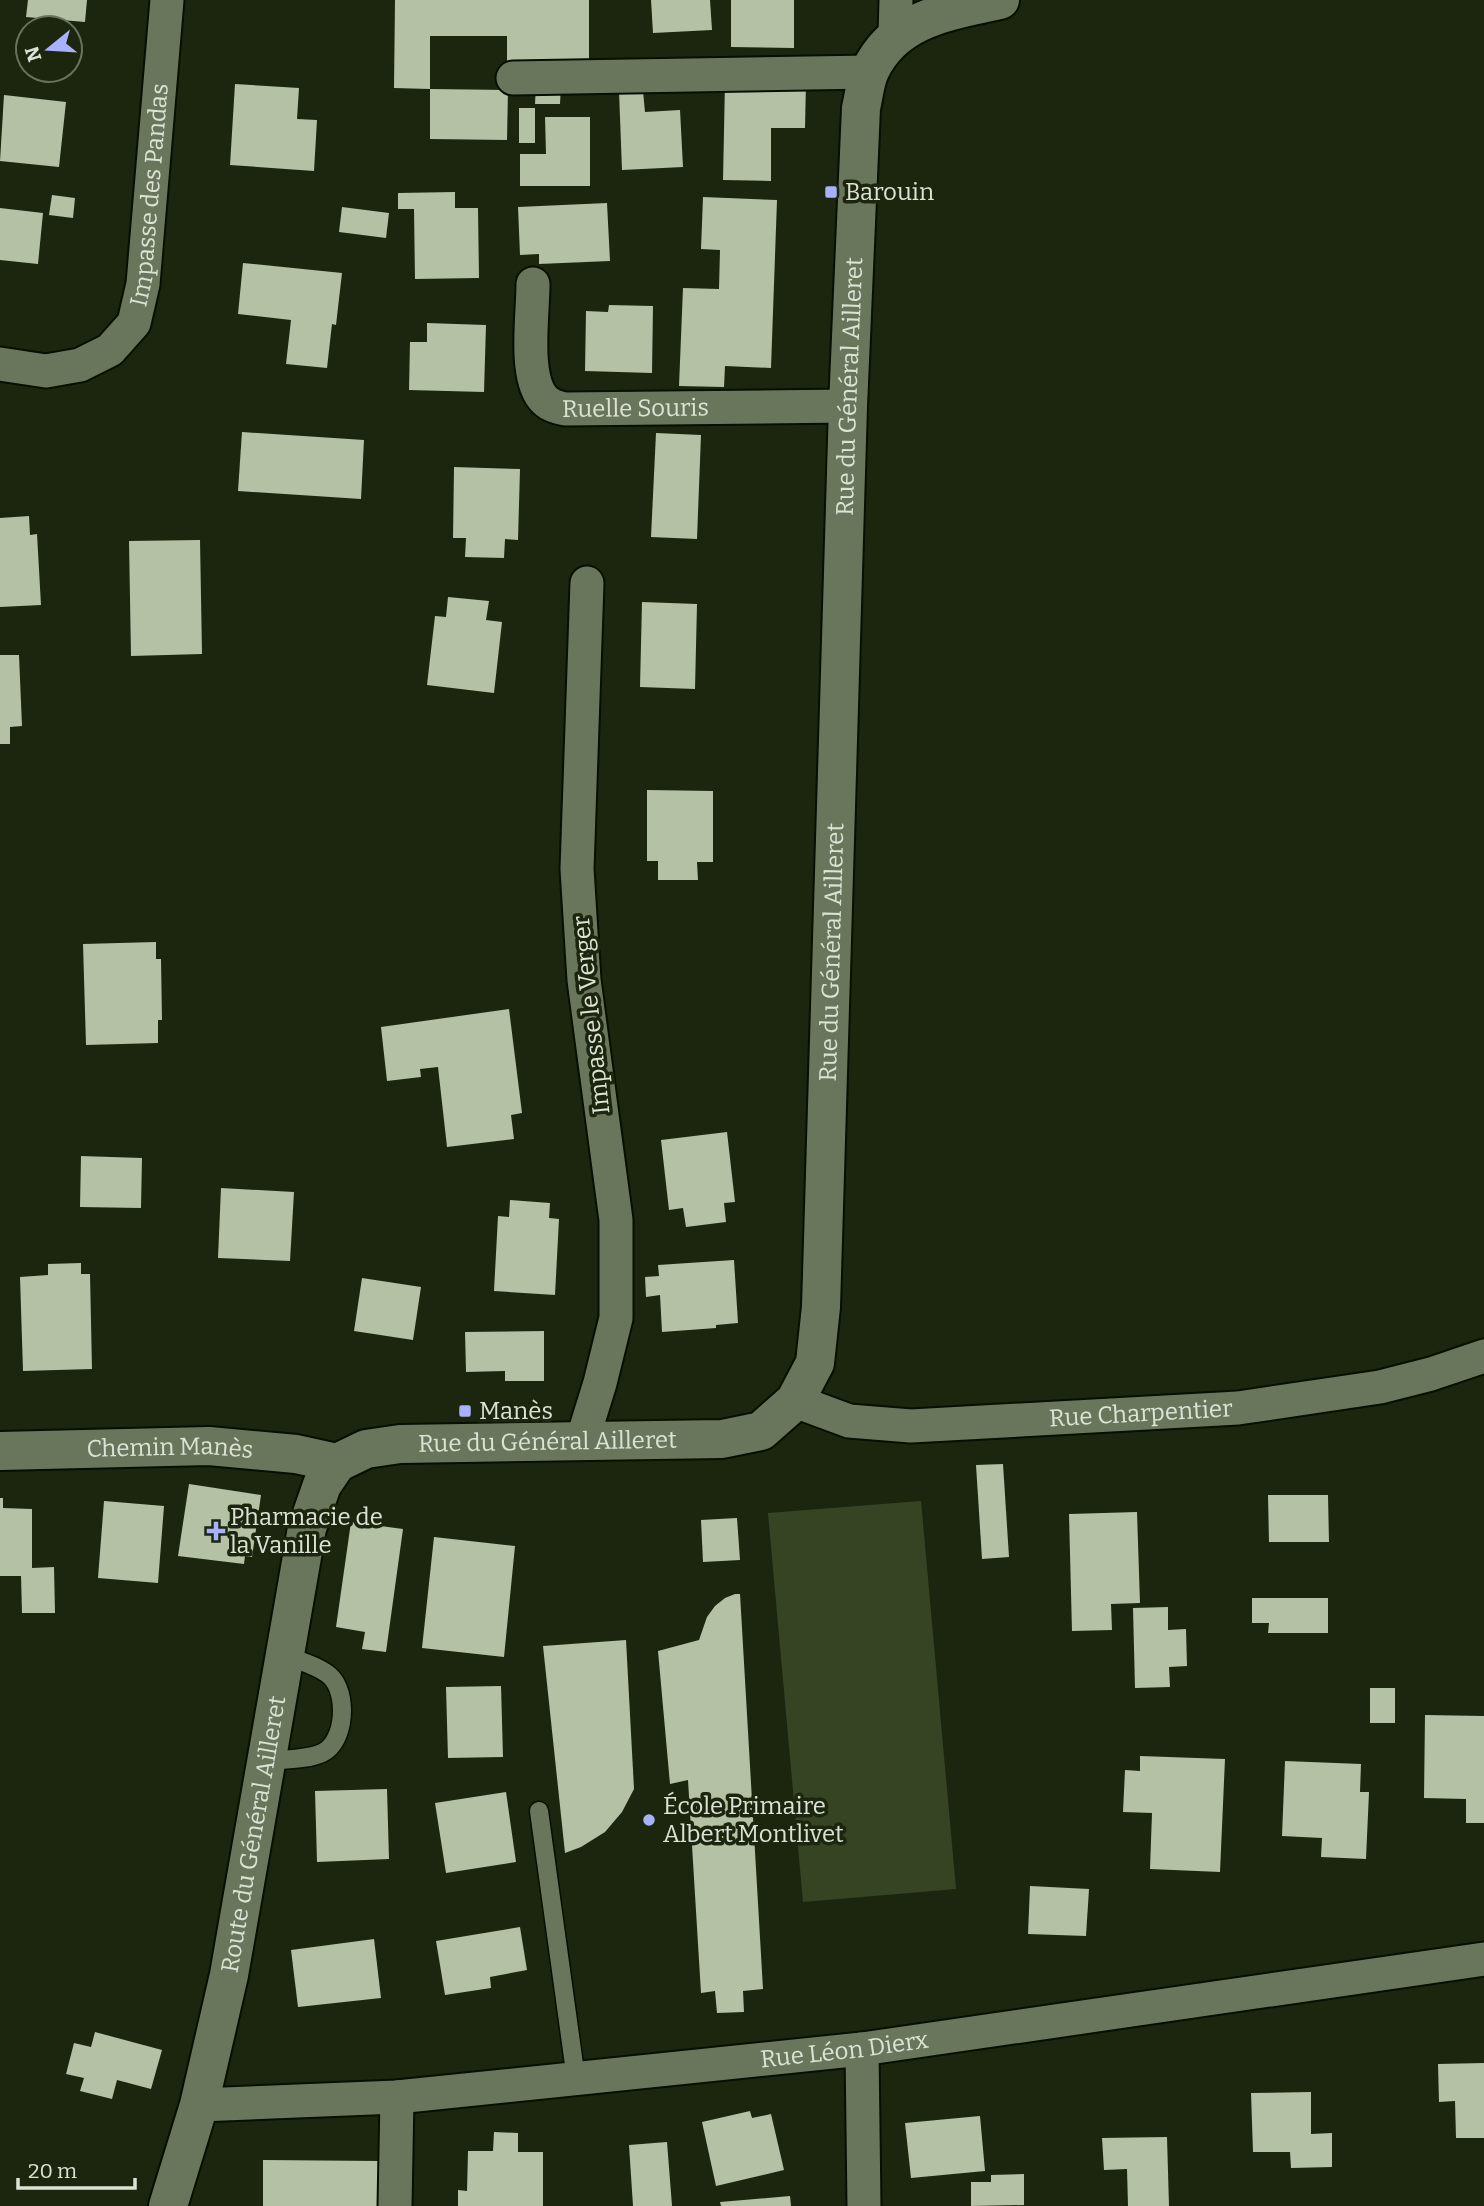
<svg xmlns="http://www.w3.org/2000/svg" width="1484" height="2206" viewBox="0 0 1484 2206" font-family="Bitter,serif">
	<rect width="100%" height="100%" fill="#1c260f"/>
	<polygon fill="#364423" points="921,1501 956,1889 803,1902 768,1513"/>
	<g fill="#b4c1a5">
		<polygon points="28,0 87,0 85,22 26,17"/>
		<polygon points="395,0 589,0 589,62 507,61 507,36 430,36 430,89 394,88"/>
		<polygon points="651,0 710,0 712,30 653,33"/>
		<polygon points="731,0 794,0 794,48 731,47"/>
		<polygon points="725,81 806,82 805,128 771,128 771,181 723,180"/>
		<polygon points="235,84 299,88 297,119 317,120 314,171 230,165"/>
		<polygon points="536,84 561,84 560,104 535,104"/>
		<polygon points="430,89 508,90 507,140 430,139"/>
		<polygon points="619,91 643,91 645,112 680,110 683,167 622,170"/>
		<polygon points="4,95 66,102 59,167 0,161"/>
		<rect x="519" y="108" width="16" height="35"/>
		<polygon points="545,117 590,117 590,186 520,186 520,154 546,154"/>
		<polygon points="455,192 455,208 478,208 479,278 415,279 414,209 398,209 398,193"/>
		<polygon points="52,195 75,198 73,218 49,215"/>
		<polygon points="703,197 777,200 771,368 725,366 724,387 679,386 683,288 719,289 720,250 701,249"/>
		<polygon points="607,203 610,261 539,264 539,254 520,255 518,207"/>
		<polygon points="342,207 389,213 386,238 339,232"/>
		<polygon points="0,208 43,213 38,264 0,260"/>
		<polygon points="243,263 342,273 336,325 332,324 327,368 286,364 291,320 238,314"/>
		<polygon points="609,305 653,306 652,373 585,371 586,311 608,312"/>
		<polygon points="427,323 486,325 484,392 409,390 410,342 427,342"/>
		<polygon points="242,432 364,440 361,499 238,491"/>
		<polygon points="656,433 701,435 697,539 651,537"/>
		<polygon points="454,467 520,469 518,540 505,539 504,558 465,557 466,538 453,538"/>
		<polygon points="29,516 30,535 37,534 41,605 0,607 0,518"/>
		<polygon points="200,540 202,654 131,656 129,541"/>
		<polygon points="448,597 489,601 486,620 502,622 494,693 427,685 435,616 446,617"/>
		<polygon points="642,602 697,604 695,689 640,687"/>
		<polygon points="0,655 19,655 22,726 10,727 10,744 0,744"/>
		<polygon points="647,790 713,791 713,862 697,862 698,880 658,880 658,861 647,861"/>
		<polygon points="156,942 156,959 161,959 162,1020 158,1020 158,1043 86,1045 83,944"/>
		<polygon points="509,1009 522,1113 511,1115 514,1139 447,1147 438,1067 420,1069 421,1077 387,1081 381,1027"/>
		<polygon points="727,1132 735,1202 724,1203 726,1222 686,1227 683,1208 669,1210 661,1140"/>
		<polygon points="81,1156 142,1158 141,1208 80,1207"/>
		<polygon points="221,1188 294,1192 290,1261 218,1258"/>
		<polygon points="510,1200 550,1203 549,1218 559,1219 555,1295 494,1291 498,1216 509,1217"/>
		<polygon points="734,1260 738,1323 716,1325 716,1328 662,1332 660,1295 646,1297 645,1277 659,1276 658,1265"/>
		<polygon points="81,1263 81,1274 90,1274 92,1369 23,1371 20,1277 48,1275 48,1264"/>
		<polygon points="362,1278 421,1287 413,1340 354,1331"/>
		<polygon points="544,1331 544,1381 505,1381 505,1371 466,1372 465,1332"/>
		<polygon points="1003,1464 1009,1557 982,1559 976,1465"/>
		<polygon points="189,1484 261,1495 252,1557 245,1556 244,1564 178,1556"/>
		<polygon points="1268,1495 1328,1495 1329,1542 1269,1542"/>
		<polygon points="0,1498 3,1498 3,1508 32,1509 32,1568 54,1567 55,1613 22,1613 21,1576 0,1576"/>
		<polygon points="104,1501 164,1506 158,1583 98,1578"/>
		<polygon points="1137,1512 1140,1603 1111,1604 1112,1630 1072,1631 1069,1514"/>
		<polygon points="737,1518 740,1560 703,1562 701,1520"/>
		<polygon points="351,1522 403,1529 386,1652 362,1649 365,1632 336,1627"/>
		<polygon points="434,1537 515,1546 504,1657 422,1648"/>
		<polygon points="735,1594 740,1594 763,1989 743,1991 744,2012 717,2013 715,1991 701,1993 688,1780 670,1784 658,1651 699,1640 707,1617 715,1606 725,1598"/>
		<polygon points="1252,1598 1328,1598 1328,1633 1268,1633 1269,1623 1252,1623"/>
		<polygon points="1168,1607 1168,1630 1186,1629 1187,1666 1169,1667 1170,1687 1135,1688 1133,1608"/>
		<polygon points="626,1640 634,1789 622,1812 605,1832 581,1847 565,1853 543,1646"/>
		<polygon points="501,1686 503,1757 448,1758 446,1687"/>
		<rect x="1370" y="1688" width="25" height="35"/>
		<polygon points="1425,1715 1484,1716 1484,1823 1466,1823 1466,1799 1424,1798"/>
		<polygon points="1140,1756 1225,1759 1220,1872 1150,1869 1152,1813 1123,1812 1125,1770 1140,1771"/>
		<polygon points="1285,1761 1361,1764 1360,1792 1369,1792 1366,1859 1321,1857 1322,1838 1282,1836"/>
		<polygon points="387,1789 389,1859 317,1862 315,1791"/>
		<polygon points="506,1792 516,1862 446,1873 435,1803"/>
		<polygon points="1030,1886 1089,1889 1086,1936 1028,1934"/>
		<polygon points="520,1927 527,1970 490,1977 491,1988 445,1995 436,1941"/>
		<polygon points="374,1939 381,1998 298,2007 291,1950"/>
		<polygon points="95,2032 162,2050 151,2089 117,2080 112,2099 80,2091 84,2078 66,2074 74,2043 91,2047"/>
		<polygon points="1484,2063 1484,2138 1456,2138 1455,2101 1439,2102 1438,2064"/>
		<polygon points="1311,2092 1311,2134 1332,2133 1332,2167 1291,2168 1290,2152 1253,2152 1251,2093"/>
		<polygon points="750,2111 752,2118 771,2114 784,2170 716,2186 702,2122"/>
		<polygon points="980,2116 985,2171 911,2178 905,2123"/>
		<polygon points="494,2132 518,2133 518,2152 543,2152 543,2206 458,2206 458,2190 467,2191 468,2151 493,2151"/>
		<polygon points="1167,2137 1169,2206 1128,2206 1127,2169 1104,2170 1102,2138"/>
		<polygon points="667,2142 672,2206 633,2206 629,2145"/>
		<polygon points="263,2160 379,2161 378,2206 263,2206"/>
		<polygon points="1024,2174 1024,2205 971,2206 971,2182 991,2182 991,2175"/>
		<polygon points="790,2196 791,2206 721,2206 720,2202"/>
	</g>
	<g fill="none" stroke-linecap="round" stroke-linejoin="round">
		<g stroke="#070f00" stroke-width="21">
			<g id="lane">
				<path d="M268 1761C284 1759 307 1760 322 1753 346 1742 348 1692 330 1676 319 1666 299 1661 285 1655"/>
				<polyline points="539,1811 576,2079"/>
			</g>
		</g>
		<g stroke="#070f00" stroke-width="37">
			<g id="street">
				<polyline points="895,35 896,0"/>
				<polyline points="513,78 870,72"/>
				<path id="s1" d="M533 284C533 314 524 373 542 397 548 405 556 407 565 409L848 406"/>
				<path id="s2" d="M0 364 46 371 80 365 110 350 134 323 143 284 167 0"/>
				<path id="s3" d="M795 1401 849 1421 911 1426 1238 1408 1380 1387 1431 1374 1484 1356"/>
				<polyline points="582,1441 600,1383 616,1318 616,1220 584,980 577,869 587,583"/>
				<polyline points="862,2049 864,2206"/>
				<path id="s4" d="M199 2105 397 2097 862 2049 1484 1959"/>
				<polyline points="395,2206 397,2097"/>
			</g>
		</g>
		<g stroke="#070f00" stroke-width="42">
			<g id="secondary">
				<path id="s5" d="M0 1451 209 1446 296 1454 337 1463"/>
				<path id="s6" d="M337 1463 366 1449 400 1444 722 1439 761 1431 795 1401 815 1363 821 1307 848 406 861 108C864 96 865 82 870 71 894 18 950 11 1000 0"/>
				<path id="s7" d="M168 2206 199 2105 229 1975 307 1528 322 1485 337 1463"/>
			</g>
		</g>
		<use href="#lane" stroke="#6a765c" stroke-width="18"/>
		<use href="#street" stroke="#6a765c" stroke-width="33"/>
		<use href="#secondary" stroke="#6a765c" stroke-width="38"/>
	</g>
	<g fill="#a7b1fc" stroke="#1c260f" stroke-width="2.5">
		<rect x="824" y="185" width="14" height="14" rx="3.5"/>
		<rect x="458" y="1404" width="14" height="14" rx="3.5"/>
		<path d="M212.5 1520.5h7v7h7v7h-7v7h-7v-7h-7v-7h7z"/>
		<circle cx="649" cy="1820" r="7"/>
	</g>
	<g text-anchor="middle" stroke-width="7" stroke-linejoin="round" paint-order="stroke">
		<g font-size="24" fill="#dce3d5" stroke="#1c260f" text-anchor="start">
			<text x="845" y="200">Barouin</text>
			<text x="479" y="1419">Manès</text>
			<text x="230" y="1525">Pharmacie de<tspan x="230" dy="28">la Vanille</tspan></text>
			<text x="663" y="1814">École Primaire<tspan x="663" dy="28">Albert Montlivet</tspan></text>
		</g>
		<g font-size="24" fill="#dce3d5" stroke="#1c260f">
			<text dy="8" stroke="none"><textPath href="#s2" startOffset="280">Impasse des Pandas</textPath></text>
			<text dy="8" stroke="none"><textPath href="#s6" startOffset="1494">Rue du Général Ailleret</textPath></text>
			<text dy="8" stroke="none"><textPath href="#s1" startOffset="212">Ruelle Souris</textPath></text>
			<text dy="8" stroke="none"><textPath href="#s6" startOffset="928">Rue du Général Ailleret</textPath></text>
			<text transform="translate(591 1015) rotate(-96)" y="8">Impasse le Verger</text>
			<text dy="8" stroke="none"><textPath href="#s3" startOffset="350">Rue Charpentier</textPath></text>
			<text dy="8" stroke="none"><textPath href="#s6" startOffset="214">Rue du Général Ailleret</textPath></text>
			<text dy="8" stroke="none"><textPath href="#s5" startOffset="170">Chemin Manès</textPath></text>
			<text dy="8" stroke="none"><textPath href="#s7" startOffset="382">Route du Général Ailleret</textPath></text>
			<text dy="8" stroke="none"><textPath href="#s4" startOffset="648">Rue Léon Dierx</textPath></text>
		</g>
	</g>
	<g transform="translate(49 49) rotate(252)"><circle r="33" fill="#1c260f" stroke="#69725e" stroke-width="2"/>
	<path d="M0-5L12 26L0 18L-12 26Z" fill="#a7b1fc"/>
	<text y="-10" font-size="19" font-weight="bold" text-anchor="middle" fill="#dce3d5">N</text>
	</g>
	<path d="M18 2178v10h117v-10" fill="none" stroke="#dce3d5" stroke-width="3.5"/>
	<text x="28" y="2178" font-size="21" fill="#dce3d5" stroke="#1c260f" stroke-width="5" paint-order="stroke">20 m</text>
</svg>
